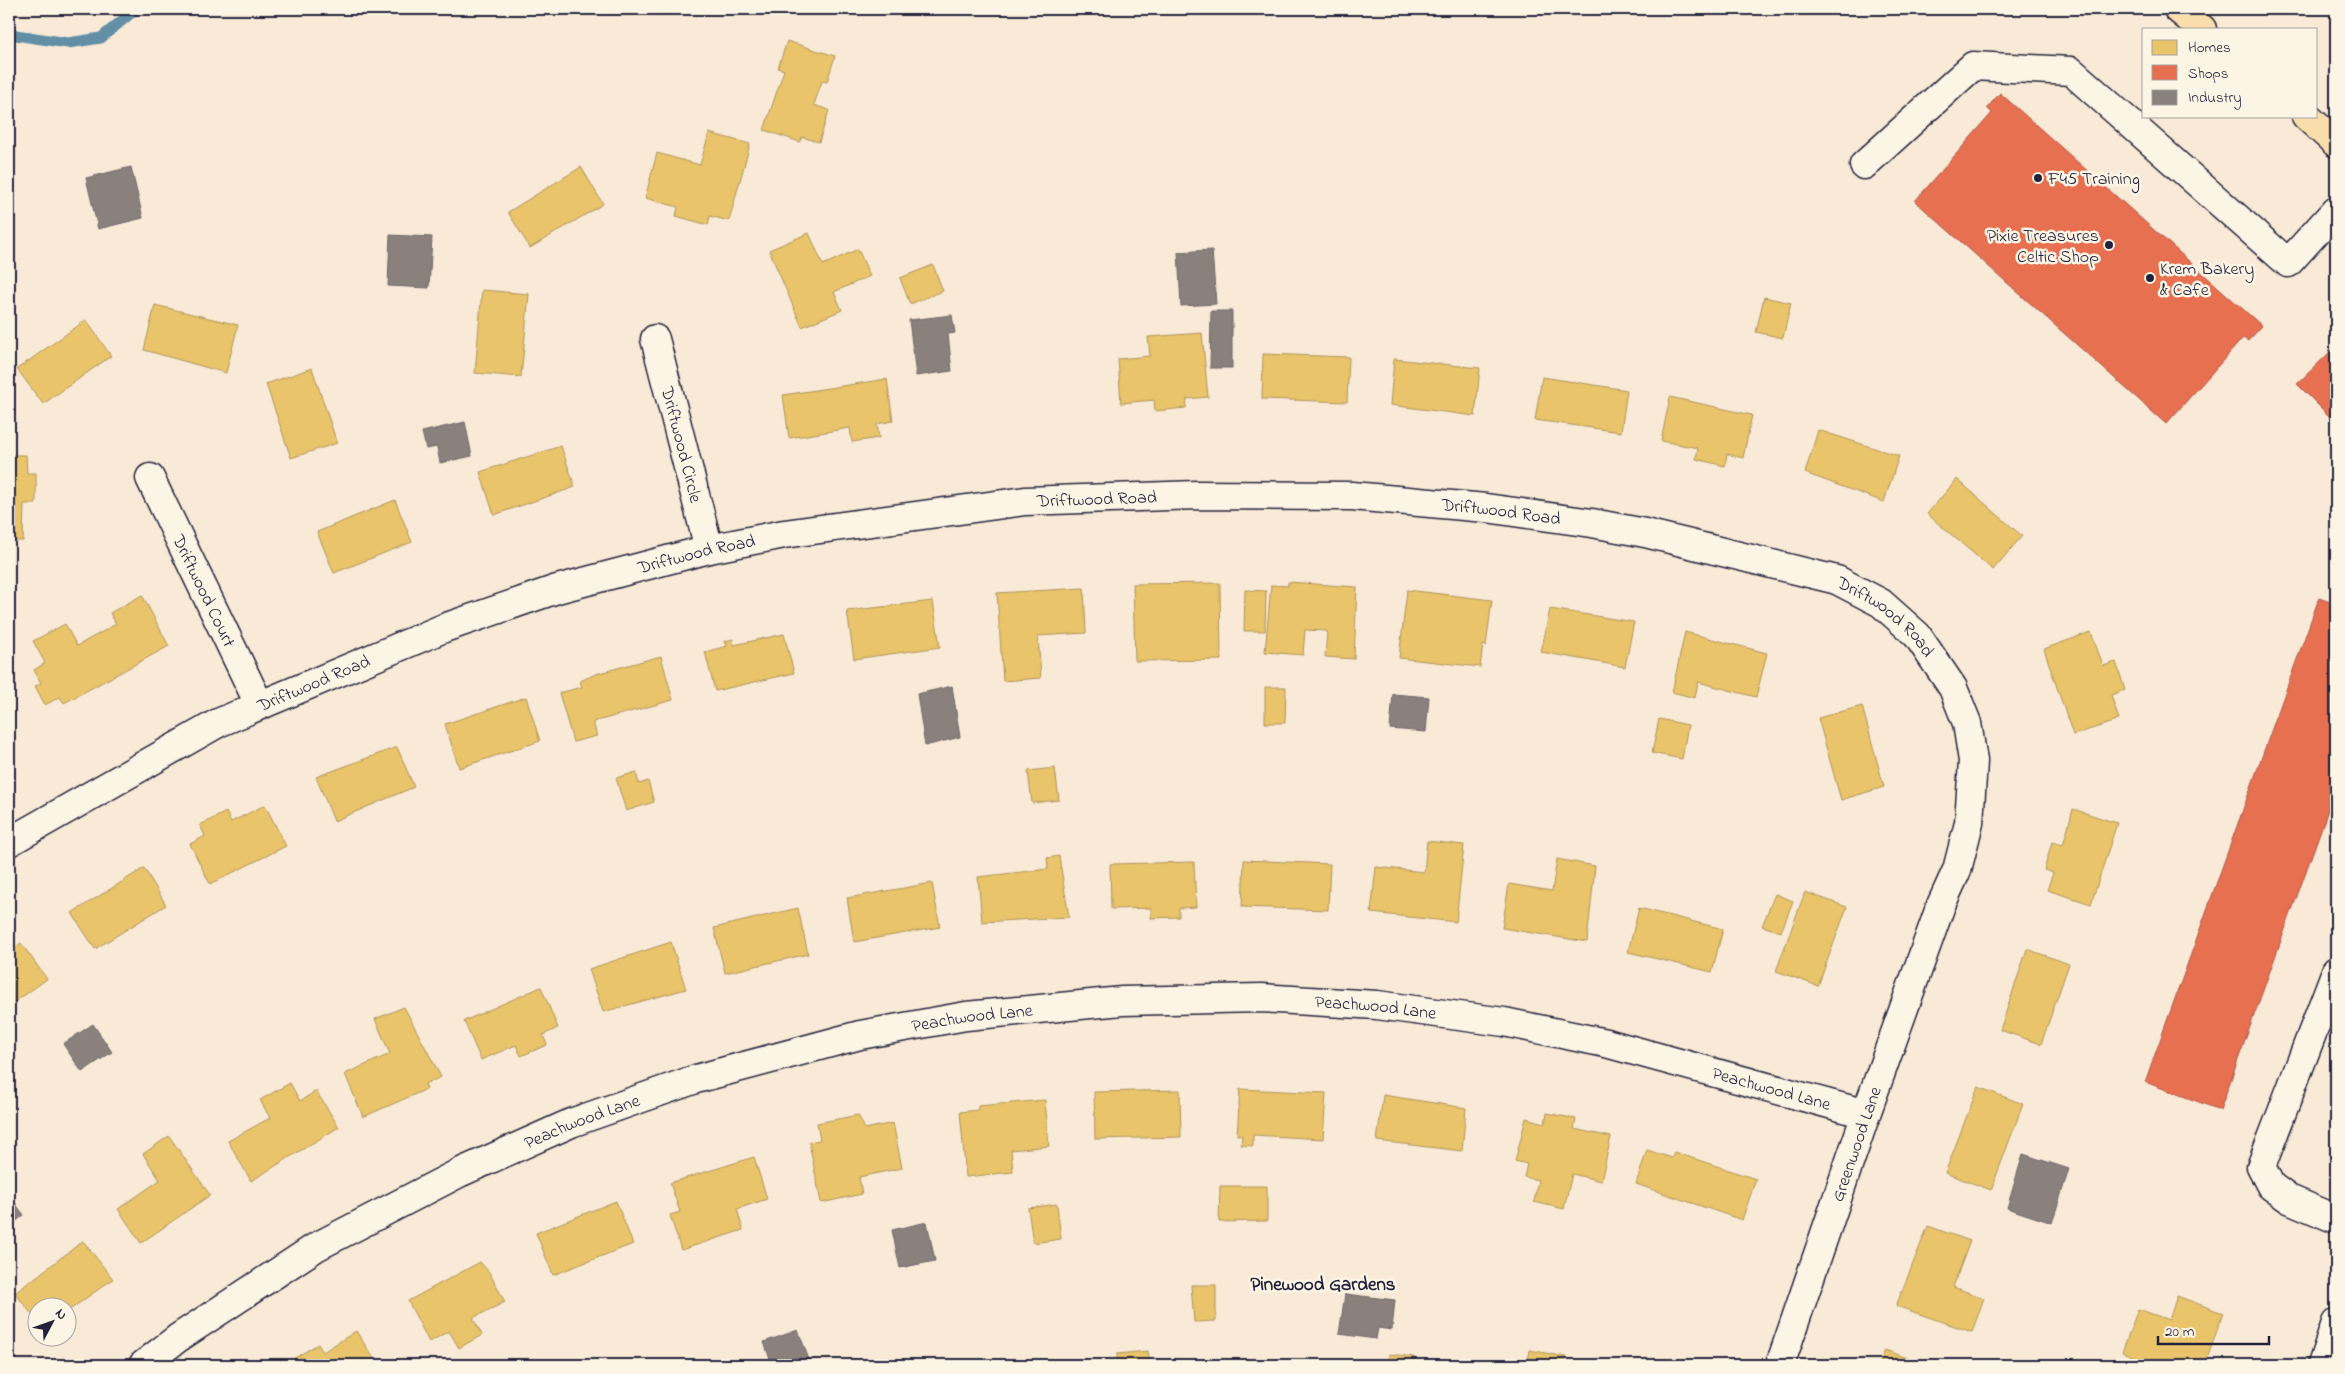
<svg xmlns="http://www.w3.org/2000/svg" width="2345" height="1374" viewBox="0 0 2345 1374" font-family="'Indie Flower',sans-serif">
	<rect width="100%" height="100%" fill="#f9ead7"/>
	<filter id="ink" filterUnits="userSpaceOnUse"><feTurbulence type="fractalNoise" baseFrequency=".02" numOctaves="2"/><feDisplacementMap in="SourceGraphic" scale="10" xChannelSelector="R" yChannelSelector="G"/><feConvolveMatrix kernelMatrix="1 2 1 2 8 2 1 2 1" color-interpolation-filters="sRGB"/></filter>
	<g filter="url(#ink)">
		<g fill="#e9c46a" stroke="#ad935c">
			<polygon points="787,41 835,56 827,82 822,81 814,105 829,110 819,142 802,137 800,142 764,130 784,70 778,68"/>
			<polygon points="709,133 750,144 729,221 710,216 708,225 676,216 678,207 645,198 657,153 700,165"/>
			<polygon points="581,167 603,204 530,248 508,212"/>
			<polygon points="809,233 823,265 858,249 870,276 834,292 842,310 802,327 769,250"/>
			<polygon points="933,265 943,291 910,304 900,278"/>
			<polygon points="482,290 529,294 521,377 475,373"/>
			<polygon points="1764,297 1791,303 1783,338 1756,332"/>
			<polygon points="155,305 238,325 226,373 144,350"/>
			<polygon points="86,320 111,356 43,404 17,369"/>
			<polygon points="1202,333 1208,397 1187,399 1186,408 1155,411 1154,400 1121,403 1118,359 1150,356 1148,337"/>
			<polygon points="1263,354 1349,357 1347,402 1262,399"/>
			<polygon points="1394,359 1480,368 1475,416 1390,405"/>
			<polygon points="312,368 337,443 291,458 266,384"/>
			<polygon points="1542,377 1627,390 1621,432 1535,420"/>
			<polygon points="887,379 893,421 877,424 879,438 852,442 850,428 789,438 783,395"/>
			<polygon points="1670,397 1752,415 1743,458 1727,454 1725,466 1696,459 1698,448 1661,441"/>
			<polygon points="1818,430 1899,456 1884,502 1805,473"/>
			<polygon points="561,446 575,487 494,515 480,472"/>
			<polygon points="9,455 26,455 27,473 36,473 36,504 24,504 23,541 9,541"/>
			<polygon points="1957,479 2022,536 1993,570 1927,514"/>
			<polygon points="395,500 412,542 334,573 317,532"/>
			<polygon points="1288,582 1357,587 1354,659 1325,657 1327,631 1305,630 1303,655 1265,652 1271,585 1288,586"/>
			<polygon points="1220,583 1221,660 1135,661 1133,584"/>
			<polygon points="1084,588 1086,633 1038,636 1041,678 1003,681 997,593"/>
			<polygon points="1245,590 1266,591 1265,631 1244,631"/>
			<polygon points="1407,590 1492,600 1486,646 1483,645 1480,667 1399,658"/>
			<polygon points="142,595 169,646 64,703 60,697 45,705 35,686 41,683 34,670 45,663 33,641 65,624 77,646 116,624 110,613"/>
			<polygon points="933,601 940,647 854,659 847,611"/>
			<polygon points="1550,609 1634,622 1625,667 1541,652"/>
			<polygon points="1685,632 1767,653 1756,697 1698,682 1695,698 1672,692"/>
			<polygon points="2091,632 2103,666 2116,662 2125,690 2111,695 2119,720 2073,735 2044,649"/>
			<polygon points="784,634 794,673 715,691 705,652 727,646 725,641 733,639 734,645"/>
			<polygon points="661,656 673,700 593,722 597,736 573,742 559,693 582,687 580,681 596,674"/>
			<polygon points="1265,687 1286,687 1285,723 1265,723"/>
			<polygon points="526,697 540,741 459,768 445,724"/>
			<polygon points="1862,706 1884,787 1841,800 1818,718"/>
			<polygon points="1659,719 1688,725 1682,759 1652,753"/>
			<polygon points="397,747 414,787 334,821 316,777"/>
			<polygon points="1055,768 1059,800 1032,803 1028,771"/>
			<polygon points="636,772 639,784 648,781 654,802 626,811 616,778"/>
			<polygon points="265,805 286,846 210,884 190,844 205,836 200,825 226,812 231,822"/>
			<polygon points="2073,809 2117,823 2091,904 2047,890 2053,873 2044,870 2052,842 2063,845"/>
			<polygon points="1427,841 1464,845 1456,922 1371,913 1376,867 1424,872"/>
			<polygon points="1059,856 1069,917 982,922 978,877 1048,869 1047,858"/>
			<polygon points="1557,859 1595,866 1587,942 1502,928 1509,884 1552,891"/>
			<polygon points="1244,860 1330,864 1328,910 1242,907"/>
			<polygon points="1194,862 1196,907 1179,908 1179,917 1151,918 1151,908 1111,909 1110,864"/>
			<polygon points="144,868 166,905 95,949 72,913"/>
			<polygon points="932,883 940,927 854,942 847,898"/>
			<polygon points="1805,892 1847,907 1818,986 1776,971"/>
			<polygon points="1775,894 1793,901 1781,932 1762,926"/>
			<polygon points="798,908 808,954 725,973 714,928"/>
			<polygon points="1639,908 1723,929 1712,972 1628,952"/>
			<polygon points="671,942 686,989 603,1012 589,969"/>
			<polygon points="21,943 47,979 9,1006 9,952"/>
			<polygon points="2027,949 2069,964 2041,1044 2000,1030"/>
			<polygon points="541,987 558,1028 543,1035 547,1045 521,1056 516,1045 481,1060 464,1021"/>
			<polygon points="404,1007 441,1077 425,1084 427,1089 363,1117 345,1074 390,1054 375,1019"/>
			<polygon points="290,1083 300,1101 316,1091 339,1127 251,1181 228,1141 270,1118 260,1100"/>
			<polygon points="1978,1087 2023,1104 1991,1190 1945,1173"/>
			<polygon points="1240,1089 1326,1093 1323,1139 1253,1135 1253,1146 1241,1145 1242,1135 1237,1135"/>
			<polygon points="1180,1090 1181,1137 1095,1139 1094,1092"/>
			<polygon points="1383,1095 1466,1108 1462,1151 1377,1141"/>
			<polygon points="1045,1100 1049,1146 1011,1150 1013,1172 966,1177 960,1112 978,1110 978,1106"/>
			<polygon points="1547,1113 1576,1119 1574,1129 1611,1137 1601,1181 1572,1174 1564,1209 1534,1202 1538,1180 1524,1177 1527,1164 1515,1161 1526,1118 1545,1123"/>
			<polygon points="858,1115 865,1129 893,1123 902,1168 859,1177 862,1194 821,1203 809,1142 820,1140 817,1123"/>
			<polygon points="169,1136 210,1195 141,1243 118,1209 160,1180 143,1154"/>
			<polygon points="1647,1150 1672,1158 1674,1152 1756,1179 1742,1220 1636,1184"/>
			<polygon points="754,1157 767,1199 737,1209 743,1230 681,1250 670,1215 680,1212 670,1183"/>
			<polygon points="1220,1186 1267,1186 1267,1221 1219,1222"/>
			<polygon points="616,1201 633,1244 553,1275 536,1233"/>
			<polygon points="1057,1204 1061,1239 1033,1243 1028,1208"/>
			<polygon points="1928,1226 1970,1241 1953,1287 1984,1298 1972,1332 1896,1306"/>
			<polygon points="83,1241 113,1279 68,1311 68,1306 38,1306 38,1322 15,1293"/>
			<polygon points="480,1262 489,1272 505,1302 473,1318 482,1335 459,1348 449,1331 429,1342 408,1301"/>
			<polygon points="1191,1285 1216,1285 1216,1321 1194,1322"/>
			<polygon points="2177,1296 2223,1313 2205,1365 2152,1365 2153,1364 2122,1352 2138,1309 2169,1320"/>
			<polygon points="356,1331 378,1365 297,1365 293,1359 318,1344 323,1352"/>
			<polygon points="1530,1350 1566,1357 1564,1365 1527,1365"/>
			<polygon points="1885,1350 1927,1365 1879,1365"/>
			<polygon points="1148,1351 1150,1365 1117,1365 1117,1354"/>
			<polygon points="1389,1354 1414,1357 1413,1365 1388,1365"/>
		</g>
		<g fill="#e76f51" stroke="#ac584a">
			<polygon points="2000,93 2262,326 2248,341 2243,338 2166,424 1915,201 1992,113 1987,108"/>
			<polygon points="2332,350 2336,354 2336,423 2297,384"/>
			<polygon points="2319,598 2336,604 2336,788 2220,1110 2145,1082"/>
		</g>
		<g fill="#8a817c" stroke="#6b6468">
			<polygon points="131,167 143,218 98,229 86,178"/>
			<polygon points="390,235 432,237 429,288 388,286"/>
			<polygon points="1212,250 1216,304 1181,306 1178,252"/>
			<polygon points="1211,311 1232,311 1232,368 1210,368"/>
			<polygon points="952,315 955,333 948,334 952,371 916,376 909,320"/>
			<polygon points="465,422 472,456 440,463 437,447 426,449 422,432"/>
			<polygon points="952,686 960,737 925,746 917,694"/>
			<polygon points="1393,694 1429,697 1426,732 1390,729"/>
			<polygon points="93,1024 112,1052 82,1072 63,1044"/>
			<polygon points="2023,1154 2069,1169 2052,1223 2007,1208"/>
			<polygon points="9,1195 24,1215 9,1227"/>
			<polygon points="927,1222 935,1261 900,1268 892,1230"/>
			<polygon points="1345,1294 1395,1300 1392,1330 1378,1328 1376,1339 1339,1334"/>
			<polygon points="798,1330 811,1365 772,1365 764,1342"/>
		</g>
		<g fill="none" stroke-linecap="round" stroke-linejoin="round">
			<g stroke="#628ea6" stroke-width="11">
				<polyline points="1942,9 1946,9"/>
				<polyline points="9,34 68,43 101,38 136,9"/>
			</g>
			<g stroke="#22223b" stroke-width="31">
				<g id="minor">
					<polyline points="1864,165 1973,66 2071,71 2288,263 2336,210"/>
					<path id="s1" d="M655 339 709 549"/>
					<path id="s2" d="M150 478 259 704"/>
					<path id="s3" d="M9 842 218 723 444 628 557 589 709 549 784 534 1025 501 1197 495 1352 496 1486 508 1592 523 1645 533 1837 580 1881 603 1917 635 1953 688 1967 723 1973 761 1969 823 1957 870 1941 905 1866 1114 1780 1365"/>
					<polyline points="2336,971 2261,1167 2271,1186 2289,1199 2336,1219"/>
					<path id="s4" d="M143 1365 178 1338 316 1247 459 1173 571 1123 696 1079 860 1035 966 1016 1122 1001 1261 998 1377 1005 1504 1022 1606 1043 1866 1114"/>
					<polyline points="2322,1365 2336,1323"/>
				</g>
			</g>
			<g stroke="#22223b" stroke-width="31">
				<g id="major">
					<polyline points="2178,9 2202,29"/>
					<polyline points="2306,116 2336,143"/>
				</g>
			</g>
			<use href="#minor" stroke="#fcf5e5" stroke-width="28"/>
			<use href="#major" stroke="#f9deab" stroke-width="28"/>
		</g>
	</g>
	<g fill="#22223b" stroke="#fcf5e5" stroke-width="2">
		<circle cx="2038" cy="178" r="5"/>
		<circle cx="2109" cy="245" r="5"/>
		<circle cx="2150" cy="278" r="5"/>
	</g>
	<g text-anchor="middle" stroke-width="5" stroke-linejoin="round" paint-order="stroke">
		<g font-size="18" fill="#22223b" stroke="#fcf5e5" text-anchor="start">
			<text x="2048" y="184">F45 Training</text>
			<text x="2099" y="241" text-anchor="end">Pixie Treasures<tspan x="2099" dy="21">Celtic Shop</tspan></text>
			<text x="2160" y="274">Krem Bakery<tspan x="2160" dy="21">&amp; Cafe</tspan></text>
		</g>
		<g font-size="18" fill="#22223b" stroke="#fcf5e5">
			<text dy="6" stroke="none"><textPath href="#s1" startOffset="109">Driftwood Circle</textPath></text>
			<text dy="6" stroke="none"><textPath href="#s3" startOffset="1154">Driftwood Road</textPath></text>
			<text dy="6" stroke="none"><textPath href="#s3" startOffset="1559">Driftwood Road</textPath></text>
			<text dy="6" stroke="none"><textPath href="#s3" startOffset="749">Driftwood Road</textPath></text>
			<text dy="6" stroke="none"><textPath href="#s2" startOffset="125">Driftwood Court</textPath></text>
			<text dy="6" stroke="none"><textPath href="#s3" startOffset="1964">Driftwood Road</textPath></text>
			<text dy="6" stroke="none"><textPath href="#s3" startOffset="344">Driftwood Road</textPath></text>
			<text dy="6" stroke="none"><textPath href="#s4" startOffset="1314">Peachwood Lane</textPath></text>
			<text dy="6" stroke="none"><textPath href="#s4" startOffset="909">Peachwood Lane</textPath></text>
			<text dy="6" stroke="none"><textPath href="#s4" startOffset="1719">Peachwood Lane</textPath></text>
			<text dy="6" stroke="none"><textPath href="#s4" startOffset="504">Peachwood Lane</textPath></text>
			<text transform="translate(1856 1144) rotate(-71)" y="6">Greenwood Lane</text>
		</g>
		<g font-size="19" font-weight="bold" fill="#22223b" stroke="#fcf5e5">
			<text x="1323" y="1290">Pinewood Gardens</text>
		</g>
	</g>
	<rect width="2345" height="1374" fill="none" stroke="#fcf5e5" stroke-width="30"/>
	<rect x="15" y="15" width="2315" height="1344" fill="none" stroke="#22223b" stroke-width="2" filter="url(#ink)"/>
	<rect x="2142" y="28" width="175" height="90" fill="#fcf5e5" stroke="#a5a1a1"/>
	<rect x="2152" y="40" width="25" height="15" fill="#e9c46a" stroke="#a5a1a1"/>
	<text x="2188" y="52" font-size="15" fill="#22223b">Homes</text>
	<rect x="2152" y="65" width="25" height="15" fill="#e76f51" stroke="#a5a1a1"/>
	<text x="2188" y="78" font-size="15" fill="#22223b">Shops</text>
	<rect x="2152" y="90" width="25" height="15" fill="#8a817c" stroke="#a5a1a1"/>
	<text x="2188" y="102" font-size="15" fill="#22223b">Industry</text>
	<g transform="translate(52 1322) rotate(49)"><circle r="24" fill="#fcf5e5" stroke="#a5a1a1"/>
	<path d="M0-4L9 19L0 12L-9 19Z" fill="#22223b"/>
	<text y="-8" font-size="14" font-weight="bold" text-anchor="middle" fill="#22223b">N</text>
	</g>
	<path d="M2158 1336v8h111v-8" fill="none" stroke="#22223b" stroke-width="2.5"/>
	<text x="2165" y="1336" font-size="15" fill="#22223b" stroke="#fcf5e5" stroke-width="4" paint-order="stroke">20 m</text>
</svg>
